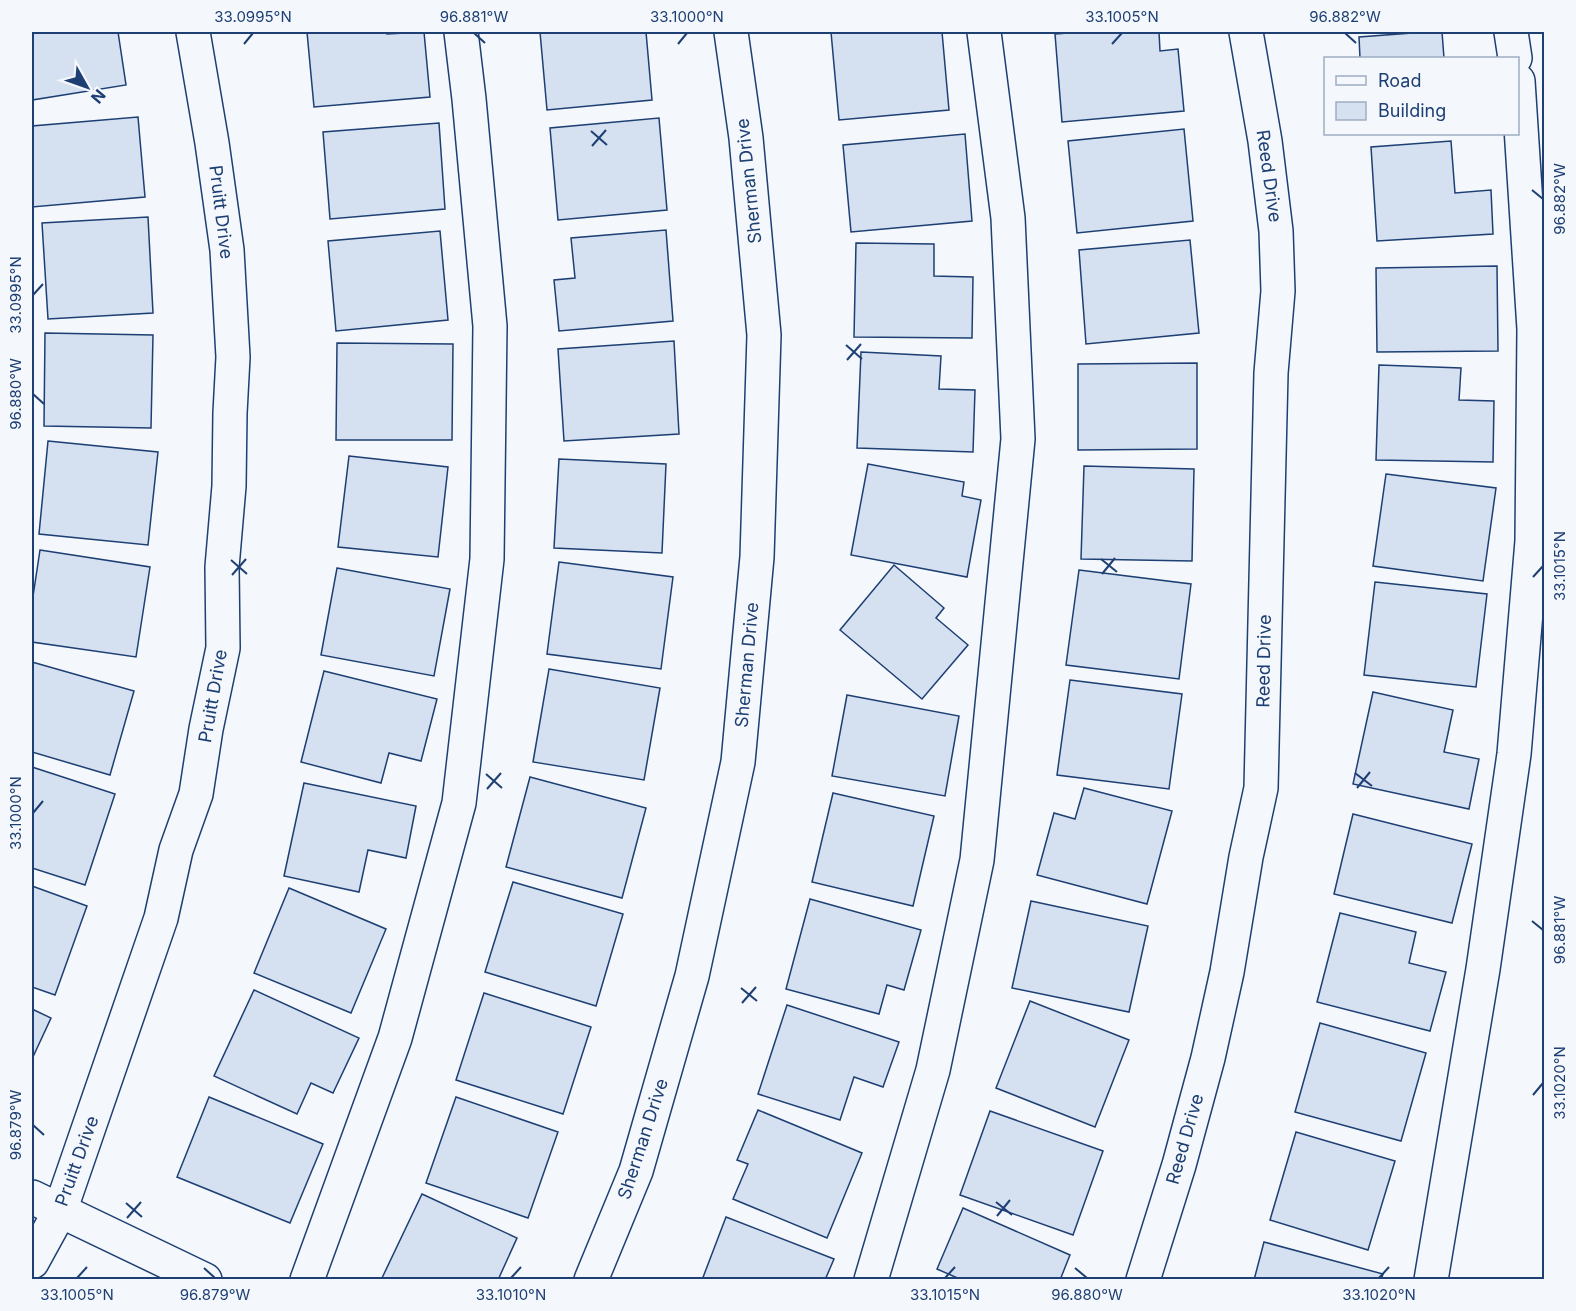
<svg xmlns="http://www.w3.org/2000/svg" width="1576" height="1311" viewBox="0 0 1576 1311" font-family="Inter,sans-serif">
	<rect width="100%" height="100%" fill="#f4f7fb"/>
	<g fill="#d5e0f0" stroke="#1d3f73" stroke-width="1.5">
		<polygon points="32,32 118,32 126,85 32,100"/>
		<polygon points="307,32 387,32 387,34 424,32 430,97 314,107"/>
		<polygon points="540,32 646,32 652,100 547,110"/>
		<polygon points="831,32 942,32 949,110 839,120"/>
		<polygon points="1081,32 1159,32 1160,51 1178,49 1184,111 1062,122 1055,34"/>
		<polygon points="1426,32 1442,32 1444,58 1360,58 1359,37"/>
		<polygon points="138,117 145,197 32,207 32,126"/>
		<polygon points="659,118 667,210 558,220 550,128"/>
		<polygon points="439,123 445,209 330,219 323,132"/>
		<polygon points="1184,129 1193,221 1077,233 1068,141"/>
		<polygon points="965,134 972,221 851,232 843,145"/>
		<polygon points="1451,141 1455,193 1491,190 1493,234 1377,241 1371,147"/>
		<polygon points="148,217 153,313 48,319 42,223"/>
		<polygon points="666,230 673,321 559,331 554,280 575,278 571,238"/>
		<polygon points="440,231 448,320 336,331 328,241"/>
		<polygon points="1190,240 1199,333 1086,344 1079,250"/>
		<polygon points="856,243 934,244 934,276 973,277 972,338 854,337"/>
		<polygon points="1497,266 1498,351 1377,352 1376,268"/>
		<polygon points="45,333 153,335 151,428 44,426"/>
		<polygon points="674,341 679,434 564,441 558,349"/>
		<polygon points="337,343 453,344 452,440 336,440"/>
		<polygon points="861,352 941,356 939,389 975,390 973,452 857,448"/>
		<polygon points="1197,363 1197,449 1078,450 1078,364"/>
		<polygon points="1379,365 1461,368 1459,400 1494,401 1493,462 1376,460"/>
		<polygon points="48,441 158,452 148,545 39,534"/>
		<polygon points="349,456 448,467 438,557 338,547"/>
		<polygon points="559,459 666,464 662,553 554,548"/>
		<polygon points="868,464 964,482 962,496 981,500 967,577 851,555"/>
		<polygon points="1084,466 1194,469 1192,561 1081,559"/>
		<polygon points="1386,474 1496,488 1483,581 1373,566"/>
		<polygon points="40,550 150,567 136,657 32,642 32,603"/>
		<polygon points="559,562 673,577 661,669 547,654"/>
		<polygon points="894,565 944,608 936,618 968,645 922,699 840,630"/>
		<polygon points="337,568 450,589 434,676 321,655"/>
		<polygon points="1079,570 1191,584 1179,679 1066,665"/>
		<polygon points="1375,582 1487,594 1476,687 1364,675"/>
		<polygon points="32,662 134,691 110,775 32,752"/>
		<polygon points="549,669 660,688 644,780 533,762"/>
		<polygon points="324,671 437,699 421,761 389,753 381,783 301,762"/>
		<polygon points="1070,680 1182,694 1169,789 1057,775"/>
		<polygon points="1373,692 1453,710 1444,752 1479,759 1469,809 1353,784"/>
		<polygon points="847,695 959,716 945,796 832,776"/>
		<polygon points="32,767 115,794 85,885 32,868"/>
		<polygon points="530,777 646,808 622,898 506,867"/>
		<polygon points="304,783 416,806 406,858 368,850 359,892 284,876"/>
		<polygon points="1084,788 1172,811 1147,904 1037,875 1054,813 1075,819"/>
		<polygon points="833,793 934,816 913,906 812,882"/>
		<polygon points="1353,814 1472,844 1452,923 1334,894"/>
		<polygon points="513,882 623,914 596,1006 485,972"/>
		<polygon points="32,886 87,906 55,995 32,987"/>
		<polygon points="289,888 386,929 351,1013 254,973"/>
		<polygon points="810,899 921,930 904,990 887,985 879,1014 786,989"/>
		<polygon points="1031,901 1148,926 1129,1012 1012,988"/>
		<polygon points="1340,913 1416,932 1409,963 1446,972 1430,1031 1317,1002"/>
		<polygon points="254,990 359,1038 333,1093 311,1083 297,1114 214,1076"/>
		<polygon points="484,993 591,1027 563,1114 456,1080"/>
		<polygon points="1030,1001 1129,1040 1095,1127 996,1088"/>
		<polygon points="787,1005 899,1042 883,1087 854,1077 840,1120 758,1094"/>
		<polygon points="32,1009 51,1018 32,1059"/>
		<polygon points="1320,1023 1426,1053 1401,1141 1295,1112"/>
		<polygon points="209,1097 323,1144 290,1223 177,1177"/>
		<polygon points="456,1097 558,1132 528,1218 426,1183"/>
		<polygon points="758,1110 862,1153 827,1238 733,1199 748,1164 737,1160"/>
		<polygon points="990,1111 1103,1151 1073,1235 960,1195"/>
		<polygon points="1296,1132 1395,1161 1368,1250 1270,1220"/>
		<polygon points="422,1194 517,1238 498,1280 382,1278"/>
		<polygon points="963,1208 1070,1255 1060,1280 962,1280 937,1269"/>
		<polygon points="726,1217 834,1259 825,1280 702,1280"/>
		<polygon points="1264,1242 1383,1274 1381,1280 1254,1280"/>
	</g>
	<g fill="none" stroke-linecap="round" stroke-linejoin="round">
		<g stroke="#1d3f73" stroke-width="36">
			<g id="minor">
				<polyline points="1511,32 1515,58"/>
				<polyline points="32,1197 205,1280"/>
				<polyline points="32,1262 60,1211 161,918 176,850 196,794 206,729 223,648 222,567 229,486 230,413 233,357 227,250 212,143 193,32"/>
				<polyline points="307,1280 395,1038 459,803 487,559 490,326 469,99 461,32"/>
				<polyline points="591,1280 636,1171 692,976 738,762 757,557 764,335 746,138 731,32"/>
				<polyline points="871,1280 933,1070 977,860 1018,439 1008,218 984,32"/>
				<polyline points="1143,1280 1179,1165 1208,1058 1227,972 1246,857 1261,788 1271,373 1278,291 1276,231 1265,141 1246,32"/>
				<polyline points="1431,1280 1483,969 1514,754 1532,541 1534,329 1518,81"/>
			</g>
		</g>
		<use href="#minor" stroke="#f4f7fb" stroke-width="33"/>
	</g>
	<path fill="none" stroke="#1d3f73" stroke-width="2" d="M474 33 485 43M1345 33 1356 43M244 44 253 33M678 44 687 33M1112 44 1122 33M591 131 607 145M592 146 606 130M1532 190 1543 199M33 295 43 284M846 345 862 359M847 360 861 344M33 394 44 404M1101 559 1117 572M231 560 247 574M1102 574 1115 558M232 575 246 559M1533 577 1543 566M1355 773 1372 786M486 774 502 788M1357 788 1370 772M487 789 501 773M33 813 43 801M1532 921 1543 930M741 988 757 1001M742 1003 756 987M1533 1095 1543 1083M33 1125 44 1135M996 1202 1012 1215M126 1203 142 1217M997 1216 1010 1200M127 1218 141 1202M204 1268 215 1278M1075 1268 1087 1278M77 1278 87 1267M511 1278 521 1267M945 1278 955 1267M1379 1278 1389 1267"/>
	<g text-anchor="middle" stroke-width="4.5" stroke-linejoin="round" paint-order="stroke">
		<g font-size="18" fill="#1d3f73" stroke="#f4f7fb">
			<text transform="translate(1269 176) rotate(82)" y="6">Reed Drive</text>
			<text transform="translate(749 181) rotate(-96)" y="6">Sherman Drive</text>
			<text transform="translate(221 212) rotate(83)" y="6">Pruitt Drive</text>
			<text transform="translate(1264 661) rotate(-89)" y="6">Reed Drive</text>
			<text transform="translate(747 665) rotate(-85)" y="6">Sherman Drive</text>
			<text transform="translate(213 696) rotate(-80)" y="6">Pruitt Drive</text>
			<text transform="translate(643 1139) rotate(-72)" y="6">Sherman Drive</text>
			<text transform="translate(1185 1139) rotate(-74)" y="6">Reed Drive</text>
			<text transform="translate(77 1161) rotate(-70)" y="6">Pruitt Drive</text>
		</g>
	</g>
	<rect width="1576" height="1311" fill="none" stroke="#f4f7fb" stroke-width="66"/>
	<rect x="1324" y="57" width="195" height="78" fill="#f4f7fb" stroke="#9eadc5" stroke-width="1.5"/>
	<rect x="1336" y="76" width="30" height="9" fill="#f4f7fb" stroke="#9eadc5" stroke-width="1.5"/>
	<text x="1378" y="87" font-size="18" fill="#1d3f73">Road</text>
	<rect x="1336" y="102" width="30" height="18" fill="#d5e0f0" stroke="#9eadc5" stroke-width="1.5"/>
	<text x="1378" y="117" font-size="18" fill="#1d3f73">Building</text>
	<g transform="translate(87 87) rotate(130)" stroke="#f4f7fb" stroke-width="4.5" paint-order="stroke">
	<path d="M0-4.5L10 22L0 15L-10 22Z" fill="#1d3f73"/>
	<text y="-9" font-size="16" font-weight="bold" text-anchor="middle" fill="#1d3f73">N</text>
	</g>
	<rect x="33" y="33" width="1510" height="1245" fill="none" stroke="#1d3f73" stroke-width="2"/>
	<g font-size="15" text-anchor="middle" fill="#1d3f73">
		<text x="253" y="22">33.0995°N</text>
		<text x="474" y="22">96.881°W</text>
		<text x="687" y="22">33.1000°N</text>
		<text x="1122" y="22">33.1005°N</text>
		<text x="1345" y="22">96.882°W</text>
		<text transform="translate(1560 199) rotate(-90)" y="5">96.882°W</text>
		<text transform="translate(16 295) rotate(-90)" y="5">33.0995°N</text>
		<text transform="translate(16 394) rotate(-90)" y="5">96.880°W</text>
		<text transform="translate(1560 566) rotate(-90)" y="5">33.1015°N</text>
		<text transform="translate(16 813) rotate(-90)" y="5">33.1000°N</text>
		<text transform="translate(1560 930) rotate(-90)" y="5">96.881°W</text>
		<text transform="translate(1560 1083) rotate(-90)" y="5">33.1020°N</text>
		<text transform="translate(16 1125) rotate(-90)" y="5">96.879°W</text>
		<text x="77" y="1300">33.1005°N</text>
		<text x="215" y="1300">96.879°W</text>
		<text x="511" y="1300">33.1010°N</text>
		<text x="945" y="1300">33.1015°N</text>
		<text x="1087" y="1300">96.880°W</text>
		<text x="1379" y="1300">33.1020°N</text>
	</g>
</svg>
